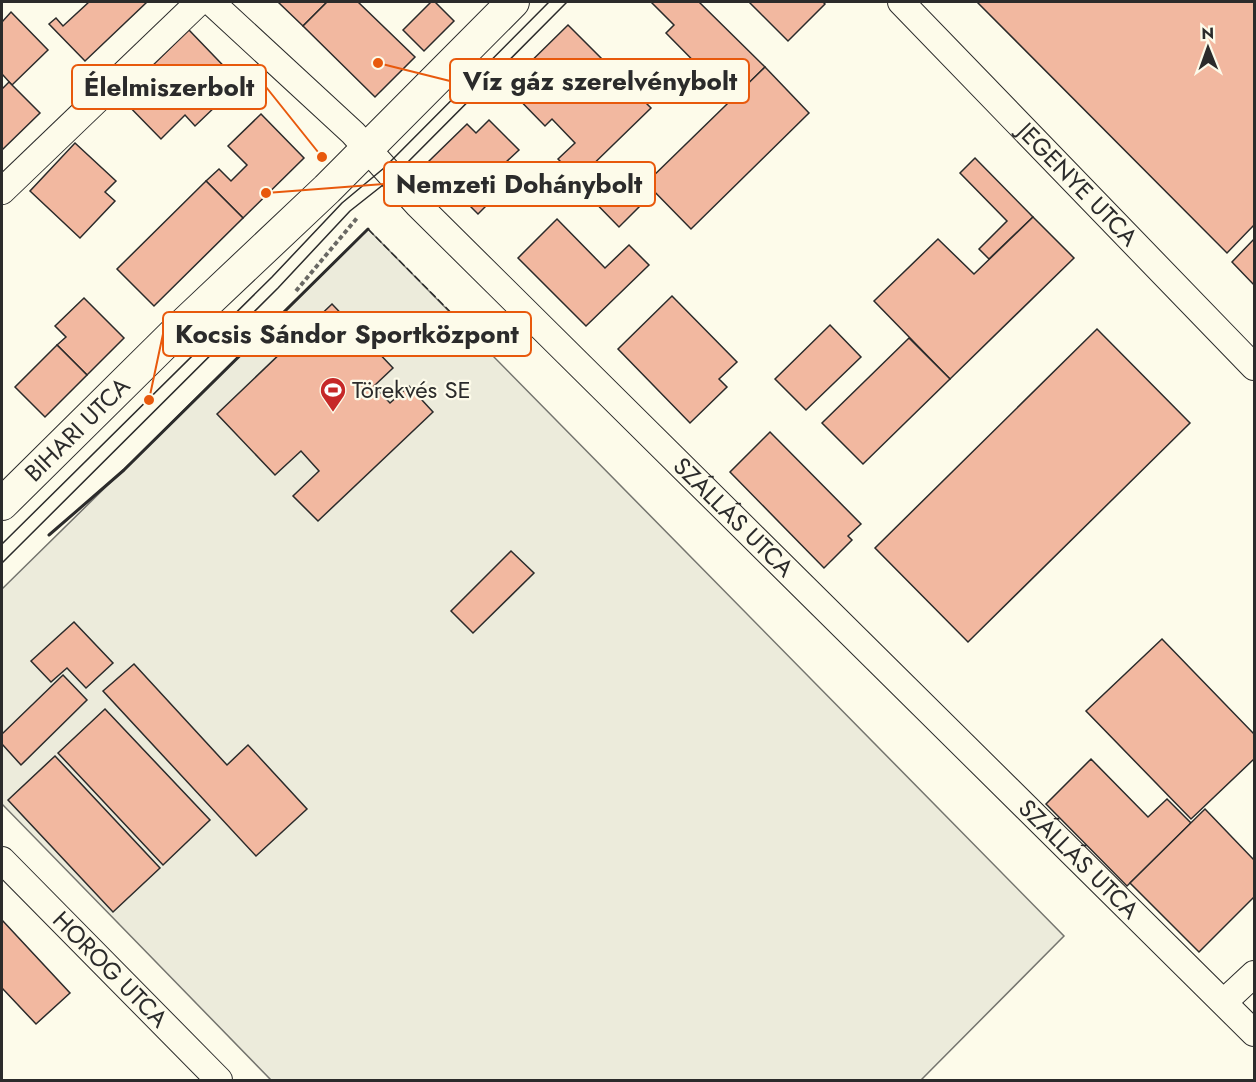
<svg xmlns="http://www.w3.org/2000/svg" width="1256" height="1082" viewBox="0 0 1256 1082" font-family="Jost,sans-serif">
	<rect width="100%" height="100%" fill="#fdfbea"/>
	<polygon fill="#ecebdb" stroke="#74746e" stroke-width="1.5" points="368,229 1064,936 921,1080 271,1080 2,804 2,589"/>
	<g fill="#f2b8a0" stroke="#2b2b2b" stroke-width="1.5">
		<polygon points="89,2 147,2 85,61 49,24 56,18 63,26"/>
		<polygon points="278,2 327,2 303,26"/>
		<polygon points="327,2 358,2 415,57 375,97 303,26"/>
		<polygon points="431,2 435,2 454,21 424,51 403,30"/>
		<polygon points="651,2 699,2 765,67 732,100 666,33 674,25"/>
		<polygon points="749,2 823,2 825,4 788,41"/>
		<polygon points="977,2 1254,2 1254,225 1227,253"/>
		<polygon points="11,12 48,50 12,85 2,74 2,22"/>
		<polygon points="568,25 651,108 578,179 558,159 575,143 552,119 545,126 506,86"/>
		<polygon points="189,30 240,83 195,126 185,115 161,139 120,97"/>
		<polygon points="765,67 809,113 691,229 646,183"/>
		<polygon points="9,82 40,113 2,150 2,89"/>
		<polygon points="261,114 304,158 243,218 206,181 219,169 231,181 247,165 228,146"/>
		<polygon points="489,120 519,150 505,163 517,175 478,214 427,163 467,124 476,133"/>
		<polygon points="75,143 116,181 105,192 115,201 80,238 30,191"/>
		<polygon points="975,158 1033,217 989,259 979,249 1007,221 960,173"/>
		<polygon points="600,164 641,205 619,227 578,185"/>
		<polygon points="206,181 243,218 154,306 117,269"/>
		<polygon points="1033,217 1074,258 950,379 874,301 938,239 974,274"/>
		<polygon points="557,219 605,268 629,245 649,265 586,326 518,258"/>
		<polygon points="1254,239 1254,285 1232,262"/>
		<polygon points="672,296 737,362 719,379 727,387 690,423 618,349"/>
		<polygon points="84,298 124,338 87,375 57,345 66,337 55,326"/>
		<polygon points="332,304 393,368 374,386 390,403 409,386 433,412 318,521 293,496 319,471 301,451 275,475 217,414"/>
		<polygon points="830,325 861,357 806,410 775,379"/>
		<polygon points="1097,329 1190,423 968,642 875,548"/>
		<polygon points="909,338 950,379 863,464 822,423"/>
		<polygon points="57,345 87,375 45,417 15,387"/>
		<polygon points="770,432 861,524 848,536 852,540 824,568 730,472"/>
		<polygon points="511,551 534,573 473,633 451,611"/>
		<polygon points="74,622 113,663 86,688 67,668 51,682 31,661"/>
		<polygon points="1162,639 1254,734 1254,759 1191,819 1086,711"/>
		<polygon points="134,664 227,765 248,745 307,809 256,856 103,691"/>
		<polygon points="63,675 87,700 21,765 2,744 2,734"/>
		<polygon points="105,709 210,820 163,865 58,753"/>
		<polygon points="55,756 160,868 113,912 8,800"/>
		<polygon points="1091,759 1148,817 1167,799 1191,823 1127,886 1046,804"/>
		<polygon points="1205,809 1254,860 1254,897 1199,952 1130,883"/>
		<polygon points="2,920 70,993 36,1024 2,988"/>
	</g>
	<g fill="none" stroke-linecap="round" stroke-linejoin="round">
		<g stroke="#2b2b2b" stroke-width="28">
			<g id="minor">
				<path id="s1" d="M211 2 353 133 418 205 1254 1033"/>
				<path id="s2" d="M901 2 1254 367"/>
				<polyline points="2,191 199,2"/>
				<path id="s3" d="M2 860 219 1080"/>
				<polyline points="1225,1001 1254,974"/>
			</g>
		</g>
		<g stroke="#2b2b2b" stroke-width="34">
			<g id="tertiary">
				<path id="s4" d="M2 504 182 326 327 189 513 2"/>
			</g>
		</g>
		<polyline stroke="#6a6964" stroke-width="4" stroke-dasharray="4.5 3" stroke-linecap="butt" points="296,291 357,218"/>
		<use href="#minor" stroke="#fdfbea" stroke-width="26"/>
		<use href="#tertiary" stroke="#fdfbea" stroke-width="32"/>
		<g stroke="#2b2b2b" stroke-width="1.5">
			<polyline points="2,544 272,277 342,203 384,168 549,2"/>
			<polyline points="2,563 278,288 350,211 393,177 567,2"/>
		</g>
		<polyline stroke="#2b2b2b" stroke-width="1.5" stroke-dasharray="8 3" stroke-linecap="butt" points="368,229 494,356"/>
		<polyline stroke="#2b2b2b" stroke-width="3" points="49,535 124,470 368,229"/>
	</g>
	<defs>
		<g id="stadium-pin" transform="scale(1.35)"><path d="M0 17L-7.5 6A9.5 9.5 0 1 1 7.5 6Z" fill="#c62828" stroke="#fdfbea"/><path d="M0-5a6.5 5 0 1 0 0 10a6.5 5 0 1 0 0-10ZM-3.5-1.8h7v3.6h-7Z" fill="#fff"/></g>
	</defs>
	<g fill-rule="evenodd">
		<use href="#stadium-pin" x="333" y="390"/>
	</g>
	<g text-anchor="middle" stroke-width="4.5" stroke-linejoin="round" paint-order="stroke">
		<g font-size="24" fill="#2b2b2b" stroke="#fdfbea">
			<text dy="8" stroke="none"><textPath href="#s2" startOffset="254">JEGENYE UTCA</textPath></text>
			<text dy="8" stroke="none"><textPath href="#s4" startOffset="106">BIHARI UTCA</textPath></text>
			<text dy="8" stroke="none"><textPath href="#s1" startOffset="734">SZÁLLÁS UTCA</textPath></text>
			<text dy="8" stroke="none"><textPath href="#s1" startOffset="1220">SZÁLLÁS UTCA</textPath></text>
			<text dy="8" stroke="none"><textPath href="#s3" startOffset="154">HOROG UTCA</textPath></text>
		</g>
		<g font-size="24" fill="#2b2b2b" stroke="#fdfbea" text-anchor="start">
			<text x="352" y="398">Törekvés SE</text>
		</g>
	</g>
	<path fill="none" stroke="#e8590c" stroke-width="2" d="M378 63L450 81M322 157L266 87M266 193L384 184M149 400L163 334"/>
	<g fill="#e8590c" stroke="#fdfbea" stroke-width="2">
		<circle cx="378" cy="63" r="6"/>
		<circle cx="322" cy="157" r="6"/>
		<circle cx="266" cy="193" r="6"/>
		<circle cx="149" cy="400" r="6"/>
	</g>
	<g fill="#fdfbea" stroke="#e8590c" stroke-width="2">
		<rect x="450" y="59" width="299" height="44" rx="6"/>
		<rect x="72" y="65" width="194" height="44" rx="6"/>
		<rect x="384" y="162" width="271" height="44" rx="6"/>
		<rect x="163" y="312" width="368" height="44" rx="6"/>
	</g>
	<g font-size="26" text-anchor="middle" font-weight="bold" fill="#2b2b2b">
		<text x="600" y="90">Víz gáz szerelvénybolt</text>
		<text x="169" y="96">Élelmiszerbolt</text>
		<text x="519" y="193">Nemzeti Dohánybolt</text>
		<text x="347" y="343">Kocsis Sándor Sportközpont</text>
	</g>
	<rect width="1256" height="1082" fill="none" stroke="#2b2b2b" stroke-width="6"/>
	<g transform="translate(1208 48) rotate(359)" stroke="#fdfbea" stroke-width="4.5" paint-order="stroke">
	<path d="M0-4.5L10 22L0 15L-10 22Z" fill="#2b2b2b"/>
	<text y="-9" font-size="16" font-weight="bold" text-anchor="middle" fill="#2b2b2b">N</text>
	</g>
</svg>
